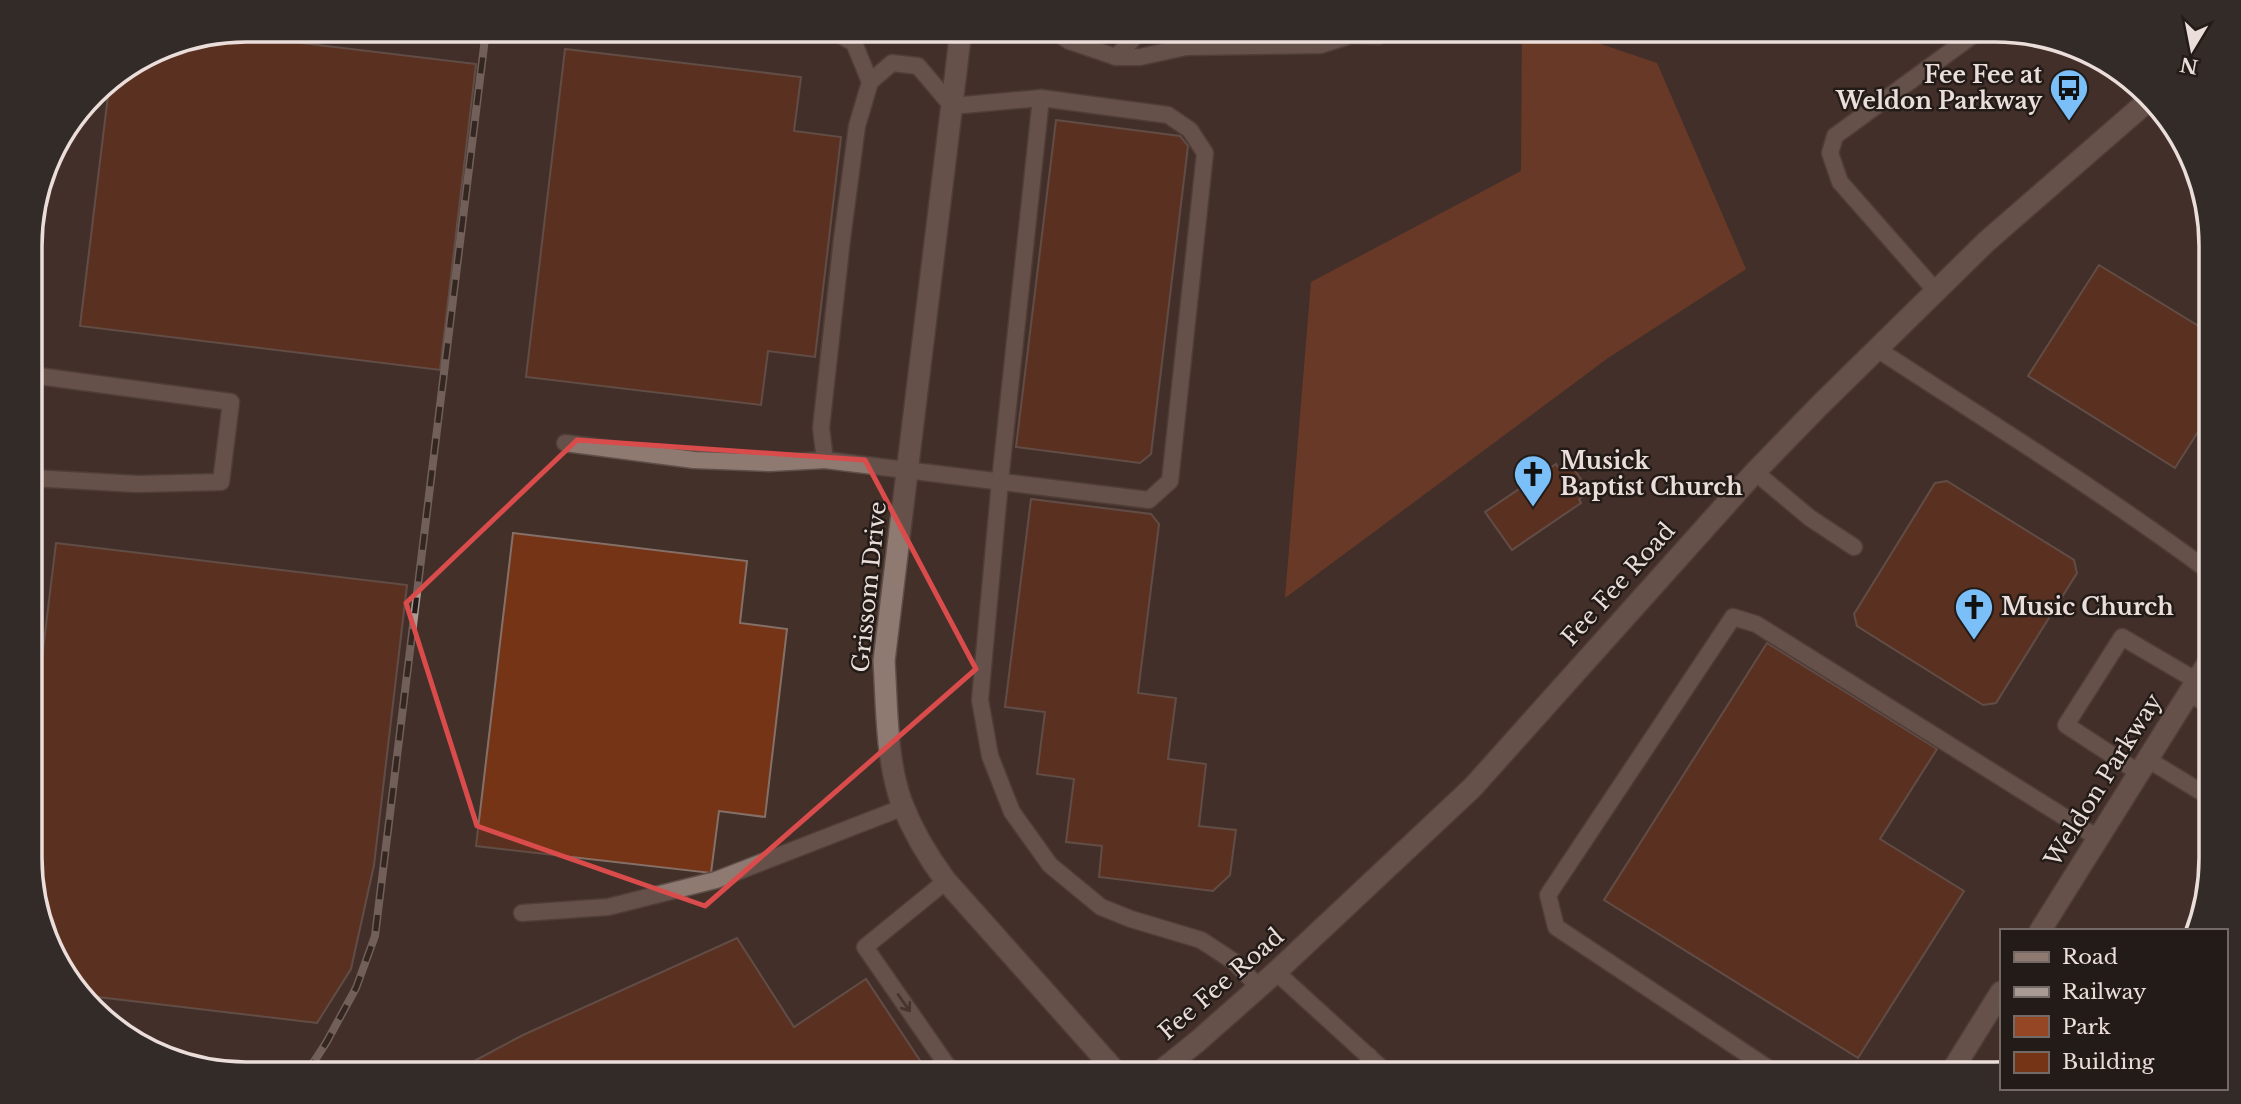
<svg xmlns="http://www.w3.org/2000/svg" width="2241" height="1104" viewBox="0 0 2241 1104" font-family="'Libre Baskerville',serif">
	<rect width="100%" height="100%" fill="#433029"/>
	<polygon fill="#954624" points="1522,30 1559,30 1657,63 1746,269 1608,358 1285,598 1311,282 1521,171"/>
	<g fill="#763417" stroke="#857068" stroke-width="2">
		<polygon points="227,34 476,64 440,370 80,326 110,79 164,46"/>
		<polygon points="565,49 801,77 794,131 841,137 815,357 768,351 761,405 526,377"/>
		<polygon points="1056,120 1180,136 1188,146 1151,454 1140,463 1016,447"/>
		<polygon points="2099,265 2210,333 2210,413 2175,468 2028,376"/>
		<polygon points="1569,462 1590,492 1579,499 1581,503 1512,550 1485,512 1556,464 1559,469"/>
		<polygon points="1947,481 2074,560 2077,573 1996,703 1983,705 1857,626 1854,614 1935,483"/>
		<polygon points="1031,499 1151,514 1159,524 1138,693 1176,698 1168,759 1206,764 1199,826 1236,830 1230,875 1213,891 1099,877 1102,846 1066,842 1074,779 1037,774 1045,712 1005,707"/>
		<polygon points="513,533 747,561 740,623 787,629 765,817 719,811 711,873 476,846"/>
		<polygon points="56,543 407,585 374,865 351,969 317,1023 81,995 74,989 32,887 31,748"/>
		<polygon points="1767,643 1937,749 1880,839 1964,891 1858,1058 1604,900"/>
		<polygon points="737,938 794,1027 866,979 929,1074 454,1074 474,1061 523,1035"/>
	</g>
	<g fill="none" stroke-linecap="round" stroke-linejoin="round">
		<g stroke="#5f4f49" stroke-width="19">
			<g id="lane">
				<polyline points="832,30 854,43 870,82"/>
				<polyline points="1053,30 1069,41 1116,57 1140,57 1186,47 1321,45 1352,35 1378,36 1382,30"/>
				<polyline points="1116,57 1141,30"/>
				<polygon points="892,63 918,66 952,106 1041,98 1168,115 1190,130 1205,153 1170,481 1149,500 825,460 821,428 842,239 857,126 870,82"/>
				<polyline points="1041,98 1000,481 980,700 990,756 1012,812 1050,865 1101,907 1131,919 1201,940 1233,961 1259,987"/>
				<polyline points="1935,290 1840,182 1830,153 1835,136 1980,30"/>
				<path d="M1877 349C1989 422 2102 492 2210 572"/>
				<polyline points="31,375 231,402 221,482 137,484 31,478"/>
				<polyline points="565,443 694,460 770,463 825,460"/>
				<polyline points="1755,472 1810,518 1854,547"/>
				<polyline points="2189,693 2211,707"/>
				<polyline points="2147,759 2211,798"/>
				<polyline points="2138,772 2066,725 2122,637 2197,681"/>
				<polyline points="946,881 865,947 953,1074"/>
				<polyline points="522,913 608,907 716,880 904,807"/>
				<polyline points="1276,972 1388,1074"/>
				<polyline points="1366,1074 1369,1056"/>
				<polyline points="1777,1074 1556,927 1548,895 1733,617 1756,624 2098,838"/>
			</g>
		</g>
		<g stroke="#5f4f49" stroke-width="24">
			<path id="street" d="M961 30 884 661C887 707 886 757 901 801 912 830 928 857 946 881L1118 1074"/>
		</g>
		<g stroke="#5f4f49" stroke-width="24">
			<g id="secondary">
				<polyline points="2040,931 2211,658"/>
				<polyline points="1157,1074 1198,1041 1276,972 1473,787 1755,472 1820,405 1986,242 2149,100"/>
				<polyline points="1950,1074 2001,992"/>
			</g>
		</g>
		<use href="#lane" stroke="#8f7a71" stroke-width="16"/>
		<use href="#street" stroke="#8f7a71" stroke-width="21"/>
		<use href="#secondary" stroke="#8f7a71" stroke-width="21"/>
		<g stroke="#a99a95" stroke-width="8">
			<polyline id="rail" points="306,1074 326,1043 356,988 375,936 486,30"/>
		</g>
		<use href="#rail" stroke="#231b17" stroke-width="5" stroke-dasharray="16" stroke-linecap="butt"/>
	</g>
	<defs><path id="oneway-shaft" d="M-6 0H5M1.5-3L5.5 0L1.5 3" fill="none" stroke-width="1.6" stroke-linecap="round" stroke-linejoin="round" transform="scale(1.75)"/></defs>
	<use stroke="#493c36" href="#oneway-shaft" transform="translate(904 1003) rotate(55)"/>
	<path d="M0 0H2241V1104H0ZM577 440 865 460 976 669 705 906 477 826 406 603Z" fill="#433029" fill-opacity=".55" fill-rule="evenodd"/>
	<path fill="none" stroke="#da4c4c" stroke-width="5" stroke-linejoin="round" d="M577 440 865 460 976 669 705 906 477 826 406 603Z"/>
	<defs>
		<g id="bus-pin" transform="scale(2.0125)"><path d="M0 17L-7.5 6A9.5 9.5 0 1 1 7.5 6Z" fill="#7abff8" stroke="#231b17"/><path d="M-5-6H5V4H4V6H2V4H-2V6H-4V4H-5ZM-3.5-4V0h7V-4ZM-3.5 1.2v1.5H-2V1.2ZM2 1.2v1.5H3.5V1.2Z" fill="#111"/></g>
		<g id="church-pin" transform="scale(2.0125)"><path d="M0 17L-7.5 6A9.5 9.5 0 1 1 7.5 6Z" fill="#7abff8" stroke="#231b17"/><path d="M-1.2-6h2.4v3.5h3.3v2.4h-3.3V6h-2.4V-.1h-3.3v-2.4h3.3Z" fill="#111"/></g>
	</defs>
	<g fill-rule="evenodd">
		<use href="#bus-pin" x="2069" y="88"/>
		<use href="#church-pin" x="1533" y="474"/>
		<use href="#church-pin" x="1974" y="607"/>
	</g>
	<g text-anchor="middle" stroke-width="5" stroke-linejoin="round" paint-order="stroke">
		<g font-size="23" font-weight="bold" fill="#ebdeda" stroke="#231b17" text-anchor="start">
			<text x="2042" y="83" text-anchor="end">Fee Fee at<tspan x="2042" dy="26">Weldon Parkway</tspan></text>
			<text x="1560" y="469">Musick<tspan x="1560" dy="26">Baptist Church</tspan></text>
			<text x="2001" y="615">Music Church</text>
		</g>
		<g font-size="23" fill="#ebdeda" stroke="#231b17">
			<text transform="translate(1618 584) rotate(-48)" y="8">Fee Fee Road</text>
			<text transform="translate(869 587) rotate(-84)" y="8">Grissom Drive</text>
			<text transform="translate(2103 780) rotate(-58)" y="8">Weldon Parkway</text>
			<text transform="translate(1221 984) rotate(-41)" y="8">Fee Fee Road</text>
		</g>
	</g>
	<path d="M0 0H2241V1104H0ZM246 42H1995A204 204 0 0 1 2199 246V858A204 204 0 0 1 1995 1062H246A204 204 0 0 1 42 858V246A204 204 0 0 1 246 42Z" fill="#332b27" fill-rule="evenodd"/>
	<path fill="none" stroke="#ebdeda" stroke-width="3.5" d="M246 42H1995A204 204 0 0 1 2199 246V858A204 204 0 0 1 1995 1062H246A204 204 0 0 1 42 858V246A204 204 0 0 1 246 42Z"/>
	<rect x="2000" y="929" width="228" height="161" fill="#231b17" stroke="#736965" stroke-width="2"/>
	<rect x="2014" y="952" width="35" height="10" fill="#8f7a71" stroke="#736965" stroke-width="2"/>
	<text x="2062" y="964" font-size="21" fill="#ebdeda">Road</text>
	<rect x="2014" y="987" width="35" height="10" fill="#a99a95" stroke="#736965" stroke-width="2"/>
	<text x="2062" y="999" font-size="21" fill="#ebdeda">Railway</text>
	<rect x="2014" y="1016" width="35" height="21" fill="#954624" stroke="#736965" stroke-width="2"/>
	<text x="2062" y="1034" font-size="21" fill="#ebdeda">Park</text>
	<rect x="2014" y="1052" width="35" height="21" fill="#763417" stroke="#736965" stroke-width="2"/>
	<text x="2062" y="1069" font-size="21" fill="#ebdeda">Building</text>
	<g transform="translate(2192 49) rotate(190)" stroke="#231b17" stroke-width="5" paint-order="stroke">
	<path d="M0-5L12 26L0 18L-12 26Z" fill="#ebdeda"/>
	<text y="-10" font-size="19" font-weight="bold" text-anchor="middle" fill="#ebdeda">N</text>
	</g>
</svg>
